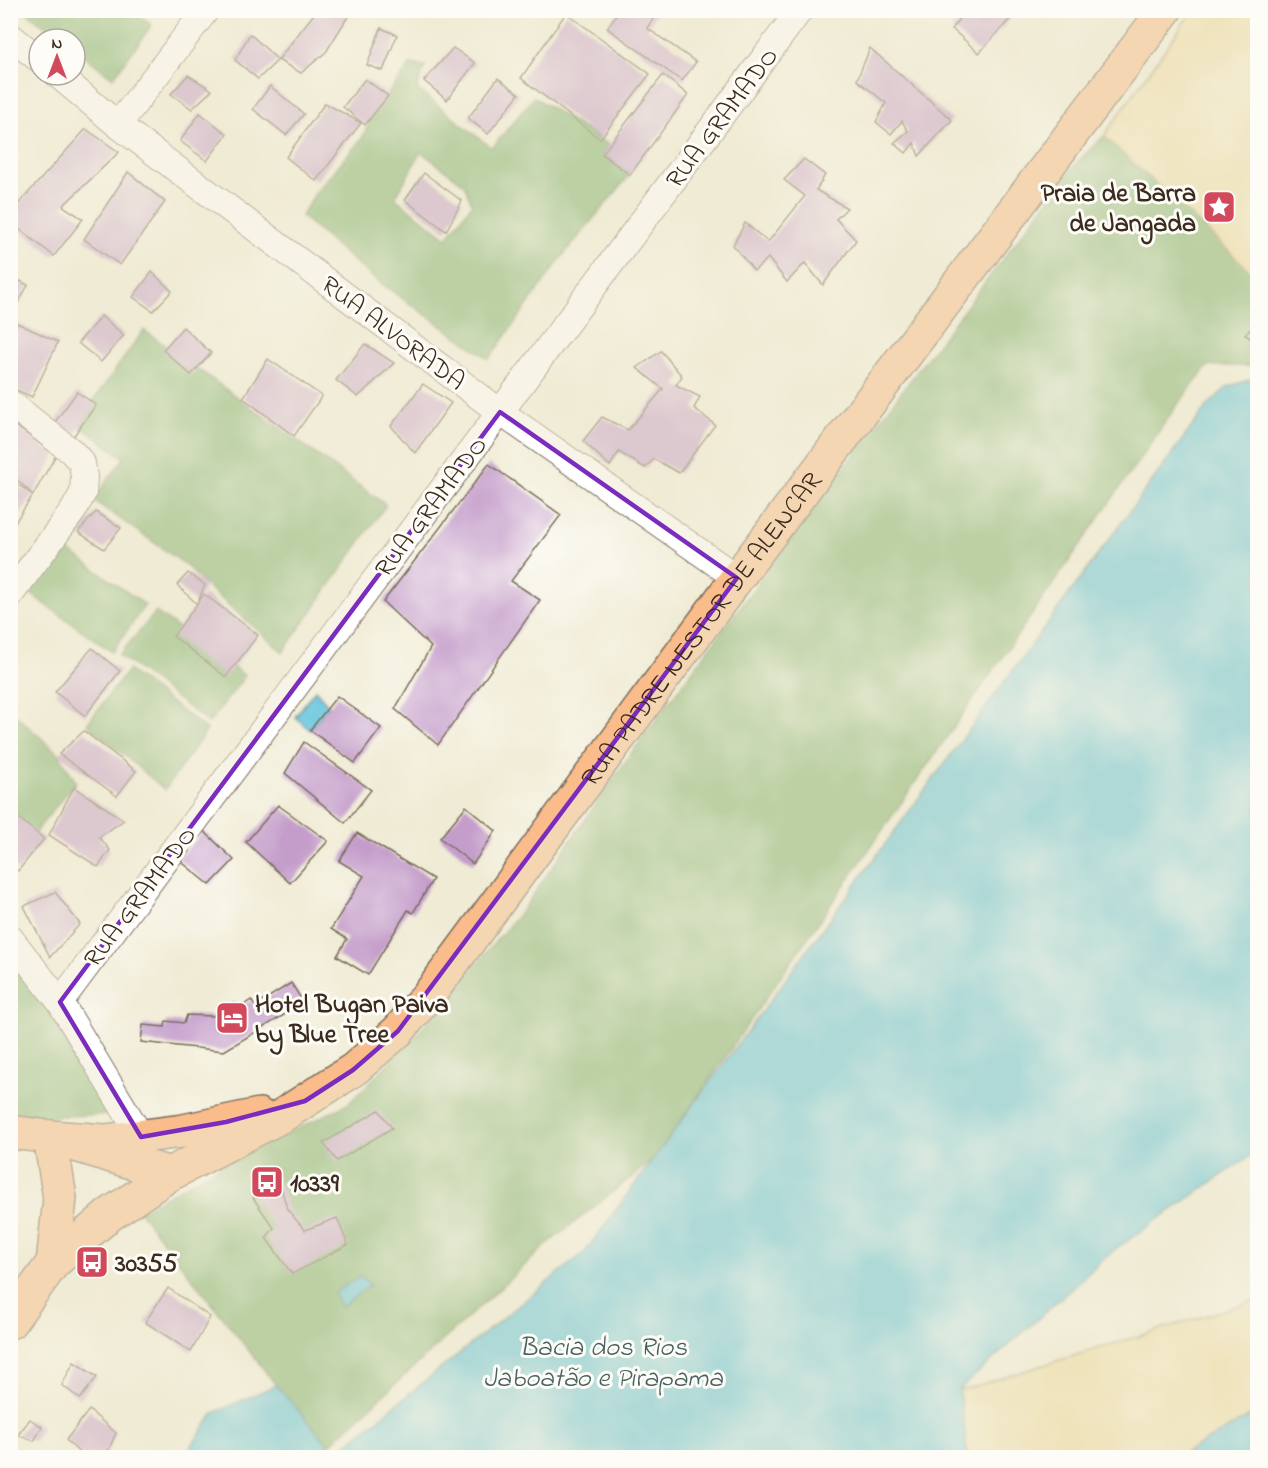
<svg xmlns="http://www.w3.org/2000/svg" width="1268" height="1468" viewBox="0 0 1268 1468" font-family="'Indie Flower',sans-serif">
	<rect width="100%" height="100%" fill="#fdfcf7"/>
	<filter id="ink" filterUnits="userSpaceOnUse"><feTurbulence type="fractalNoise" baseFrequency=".0167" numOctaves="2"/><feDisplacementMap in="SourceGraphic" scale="12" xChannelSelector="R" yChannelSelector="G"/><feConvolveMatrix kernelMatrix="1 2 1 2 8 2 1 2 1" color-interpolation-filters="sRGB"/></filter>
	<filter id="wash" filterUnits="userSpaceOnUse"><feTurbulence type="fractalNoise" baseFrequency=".008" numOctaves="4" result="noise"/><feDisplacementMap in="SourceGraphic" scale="24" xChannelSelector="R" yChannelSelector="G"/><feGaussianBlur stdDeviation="1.35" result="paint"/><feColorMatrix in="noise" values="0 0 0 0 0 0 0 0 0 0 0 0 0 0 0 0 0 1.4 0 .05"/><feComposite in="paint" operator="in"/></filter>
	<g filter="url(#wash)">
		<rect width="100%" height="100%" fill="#f0ebd4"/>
		<g fill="#7db06c" stroke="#5c6d45" stroke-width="1.5" fill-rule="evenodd">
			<polygon points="25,11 131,11 152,25 113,78 75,49 75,39 62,39"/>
			<path d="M411 64 425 66 417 89 492 148 534 97 609 145 602 154 630 175 564 254 489 359 376 280 301 216 316 192 363 137 372 115ZM421 152 464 184 472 204 447 238 395 198Z"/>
			<polygon points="1104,136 1257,277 1257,366 1208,366 1175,408 655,1158 550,1242 329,1445 276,1385 139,1211 222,1165 348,1104 417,1034 524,908 632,752 854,454 1077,162"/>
			<polygon points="144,330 386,505 283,652 205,585 186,565 93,500 124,458 77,423"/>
			<polygon points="58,543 145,605 112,652 24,589"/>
			<polygon points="156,612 245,676 209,723 119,655"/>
			<polygon points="128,670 207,730 165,790 87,724"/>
			<polygon points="11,711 59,754 76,782 35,832 11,820"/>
			<polygon points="10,953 46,1004 115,1114 42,1117 11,1111"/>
		</g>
		<g fill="#eeda9e" stroke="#94825e" stroke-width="1.5">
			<polygon points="1192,11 1257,11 1257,277 1104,136"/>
			<polygon points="1257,1300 1257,1412 1178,1457 968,1457 959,1391"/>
		</g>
		<g fill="#5dc3db" stroke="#4c767c" stroke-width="1.5">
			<polygon points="1257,377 1257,1151 1114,1250 959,1390 968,1457 184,1457 214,1413 276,1385 336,1453 585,1252 1208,405 1228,387"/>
			<polygon points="315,690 329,706 310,730 295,717"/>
			<polygon points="361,1276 370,1285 341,1307 334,1293"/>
			<polygon points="1257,1412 1257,1457 1178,1457"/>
		</g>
		<g id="blocks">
			<g fill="#c49dcb">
				<polygon points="10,10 20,10 17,16 10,13"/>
				<polygon points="317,10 355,10 347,18 326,52 301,73 278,60 258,79 235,60 250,34 278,60"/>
				<polygon points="619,10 659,10 647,28 696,62 682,81 607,28"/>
				<polygon points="965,10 1004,10 1012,17 979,53 952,29"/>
				<polygon points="566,13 650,74 600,139 521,78"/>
				<polygon points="381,28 397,35 383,71 367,65"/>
				<polygon points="453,48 475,63 447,100 424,81"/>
				<polygon points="870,48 952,120 919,156 914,143 906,153 894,143 908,131 902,121 891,134 876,122 886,103 857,80"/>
				<polygon points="188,75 212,90 192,109 171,94"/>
				<polygon points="663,75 688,95 630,175 602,154"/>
				<polygon points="498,78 519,94 488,134 468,118"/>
				<polygon points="365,79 388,96 365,125 343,107"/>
				<polygon points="270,86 304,114 286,135 253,109"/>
				<polygon points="325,103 361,123 316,181 286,157"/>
				<polygon points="200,113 227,134 207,161 180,141"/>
				<polygon points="86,129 119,152 63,206 83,219 54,256 10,222 10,213"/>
				<polygon points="804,159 825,175 816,190 847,208 836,219 856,240 823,285 805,263 787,282 768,258 754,271 733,245 745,223 768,242 805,196 784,180"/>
				<polygon points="128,172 165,202 120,265 84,239"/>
				<polygon points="424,173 462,201 446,231 405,200"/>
				<polygon points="152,272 172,291 153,311 133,297"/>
				<polygon points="10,276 28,285 10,318"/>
				<polygon points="101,316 124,335 101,362 78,343"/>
				<polygon points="17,323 58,342 32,397 10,387 10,336"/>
				<polygon points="1257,323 1257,344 1245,334"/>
				<polygon points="183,327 211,353 191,375 163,350"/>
				<polygon points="365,344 394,363 358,397 336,380"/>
				<polygon points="661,351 682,376 676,385 700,397 694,408 715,425 679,473 654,459 645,468 619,452 610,466 583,441 602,417 628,430 663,389 637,368"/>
				<polygon points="268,359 322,396 294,436 243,398"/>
				<polygon points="423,384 451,403 415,453 391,426"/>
				<polygon points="77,392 96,405 73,437 54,423"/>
				<polygon points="10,422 56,455 33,495 10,530 10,479 33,495 10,473"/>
				<polygon points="489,464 561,515 511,581 540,600 438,745 395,709 431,647 383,602"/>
				<polygon points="96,512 121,528 104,549 78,532"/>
				<polygon points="188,573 205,585 197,604 204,594 258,635 226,677 173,636 197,604 177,585"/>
				<polygon points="92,648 120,671 85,716 55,692"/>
				<polygon points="337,696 381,728 355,763 310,730"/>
				<polygon points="84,731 136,771 117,796 59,754"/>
				<polygon points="304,742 371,790 345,823 285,773"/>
				<polygon points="74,787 124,820 99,837 110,850 98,867 49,835"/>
				<polygon points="278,805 328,841 290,883 246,842"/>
				<polygon points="466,806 496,831 473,864 440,838"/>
				<polygon points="15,815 44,839 18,871 10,864 10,820"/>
				<polygon points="204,831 234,860 210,885 178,859"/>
				<polygon points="357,833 433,879 413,913 408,910 368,975 337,956 347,939 331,929 364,876 339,861"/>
				<polygon points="55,892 80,924 50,957 24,906"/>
				<polygon points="291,983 304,1003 224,1051 141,1042 143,1025 165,1027 166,1021 184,1023 187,1015 213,1016 234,1003 238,1009 251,1000 255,1006"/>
				<polygon points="379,1110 392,1128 337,1161 323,1143"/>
				<polygon points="280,1183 287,1209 305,1230 337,1218 348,1245 292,1274 266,1238 274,1228 253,1198"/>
				<polygon points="168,1288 210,1317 191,1352 145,1322"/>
				<polygon points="74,1362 97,1377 80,1399 62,1385"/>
				<polygon points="89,1410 116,1433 105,1458 96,1458 92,1454 85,1458 66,1440"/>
				<polygon points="30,1419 42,1427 34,1441 18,1435"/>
			</g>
		</g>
	</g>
	<g filter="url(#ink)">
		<use href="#blocks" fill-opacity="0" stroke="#7a6e5e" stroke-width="1.5"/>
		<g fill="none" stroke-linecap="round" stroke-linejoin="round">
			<g stroke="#7a6e5e" stroke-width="28">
				<g id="street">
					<polyline points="10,36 39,59"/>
					<polyline points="58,75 118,125 500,412 737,578"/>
					<polyline points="118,125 206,10"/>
					<polyline points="10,403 71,451 82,463 84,477 83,493 73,511 10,595"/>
					<polyline points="10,938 60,1002 141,1137"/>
					<polyline points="60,1002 800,10"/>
				</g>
			</g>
			<g stroke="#7a6e5e" stroke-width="36">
				<g id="primary">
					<polyline points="10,1132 50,1137 170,1174"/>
					<polyline points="50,1137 105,1141 183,1131 259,1115"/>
					<path id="s1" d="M53 1263 109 1215 170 1174 283 1115 353 1070 398 1031 434 988 737 578 1165 10"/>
					<polyline points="10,1322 53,1263 60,1198 50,1137"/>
				</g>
			</g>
			<use href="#street" stroke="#fff" stroke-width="26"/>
			<use href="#primary" stroke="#f9bc8a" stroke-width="33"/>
		</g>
	</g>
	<path d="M0 0H1268V1468H0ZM500 412 737 578 398 1031 353 1070 305 1101 226 1122 141 1137 60 1002Z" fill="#f0ebd4" fill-opacity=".55" fill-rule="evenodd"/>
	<path fill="none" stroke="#7b2cbf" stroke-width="4.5" stroke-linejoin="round" d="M500 412 737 578 398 1031 353 1070 305 1101 226 1122 141 1137 60 1002Z"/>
	<defs>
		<g id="sight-square" transform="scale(1.725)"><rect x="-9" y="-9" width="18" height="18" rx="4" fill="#d1495b" stroke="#fdfcf7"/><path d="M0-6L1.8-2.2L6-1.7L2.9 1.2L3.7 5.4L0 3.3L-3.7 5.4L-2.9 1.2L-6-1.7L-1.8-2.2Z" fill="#fff"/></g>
		<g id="hotel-square" transform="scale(1.725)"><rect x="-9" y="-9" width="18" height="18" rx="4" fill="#d1495b" stroke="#fdfcf7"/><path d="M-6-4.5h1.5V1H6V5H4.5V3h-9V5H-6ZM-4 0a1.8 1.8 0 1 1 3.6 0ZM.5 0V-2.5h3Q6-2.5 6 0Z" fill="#fff"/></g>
		<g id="bus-square" transform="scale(1.725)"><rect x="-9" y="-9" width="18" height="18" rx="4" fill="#d1495b" stroke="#fdfcf7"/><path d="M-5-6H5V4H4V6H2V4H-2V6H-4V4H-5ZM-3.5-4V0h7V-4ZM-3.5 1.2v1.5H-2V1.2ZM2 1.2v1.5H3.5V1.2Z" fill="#fff"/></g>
	</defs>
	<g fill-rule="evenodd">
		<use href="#sight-square" x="1219" y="207"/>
		<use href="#hotel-square" x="232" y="1018"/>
		<use href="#bus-square" x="267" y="1182"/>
		<use href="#bus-square" x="92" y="1262"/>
	</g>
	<g text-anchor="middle" stroke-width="6" stroke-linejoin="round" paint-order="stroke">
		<g font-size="26" fill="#3b2a1e" stroke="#fdfcf7">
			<text transform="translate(721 117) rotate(-53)" y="9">RUA GRAMADO</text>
			<text transform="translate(394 332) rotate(37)" y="9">RUA ALVORADA</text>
			<text transform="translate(430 506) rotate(-53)" y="9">RUA GRAMADO</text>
			<text dy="9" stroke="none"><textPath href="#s1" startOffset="921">RUA PADRE NESTOR DE ALENCAR</textPath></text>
			<text transform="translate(139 896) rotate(-53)" y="9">RUA GRAMADO</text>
		</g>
		<g font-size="26" font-weight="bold" fill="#3b2a1e" stroke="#fdfcf7" text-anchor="start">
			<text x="1196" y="201" text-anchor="end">Praia de Barra<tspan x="1196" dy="30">de Jangada</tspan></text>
			<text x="255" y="1012">Hotel Bugan Paiva<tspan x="255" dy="30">by Blue Tree</tspan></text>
			<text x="290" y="1191">10339</text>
			<text x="115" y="1271">30355</text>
		</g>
		<g font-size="27" font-style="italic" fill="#476060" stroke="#fdfcf7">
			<text x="603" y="1355">Bacia dos Rios<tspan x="603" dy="31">Jaboatão e Pirapama</tspan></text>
		</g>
	</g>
	<rect width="1268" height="1468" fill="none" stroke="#fdfcf7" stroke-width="36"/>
	<g transform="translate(57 57)"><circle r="28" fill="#fdfcf7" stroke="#afa8a0" stroke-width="1.5"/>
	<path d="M0-4.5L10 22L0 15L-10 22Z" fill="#d1495b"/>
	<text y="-9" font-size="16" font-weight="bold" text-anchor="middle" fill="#3b2a1e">N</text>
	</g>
</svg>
